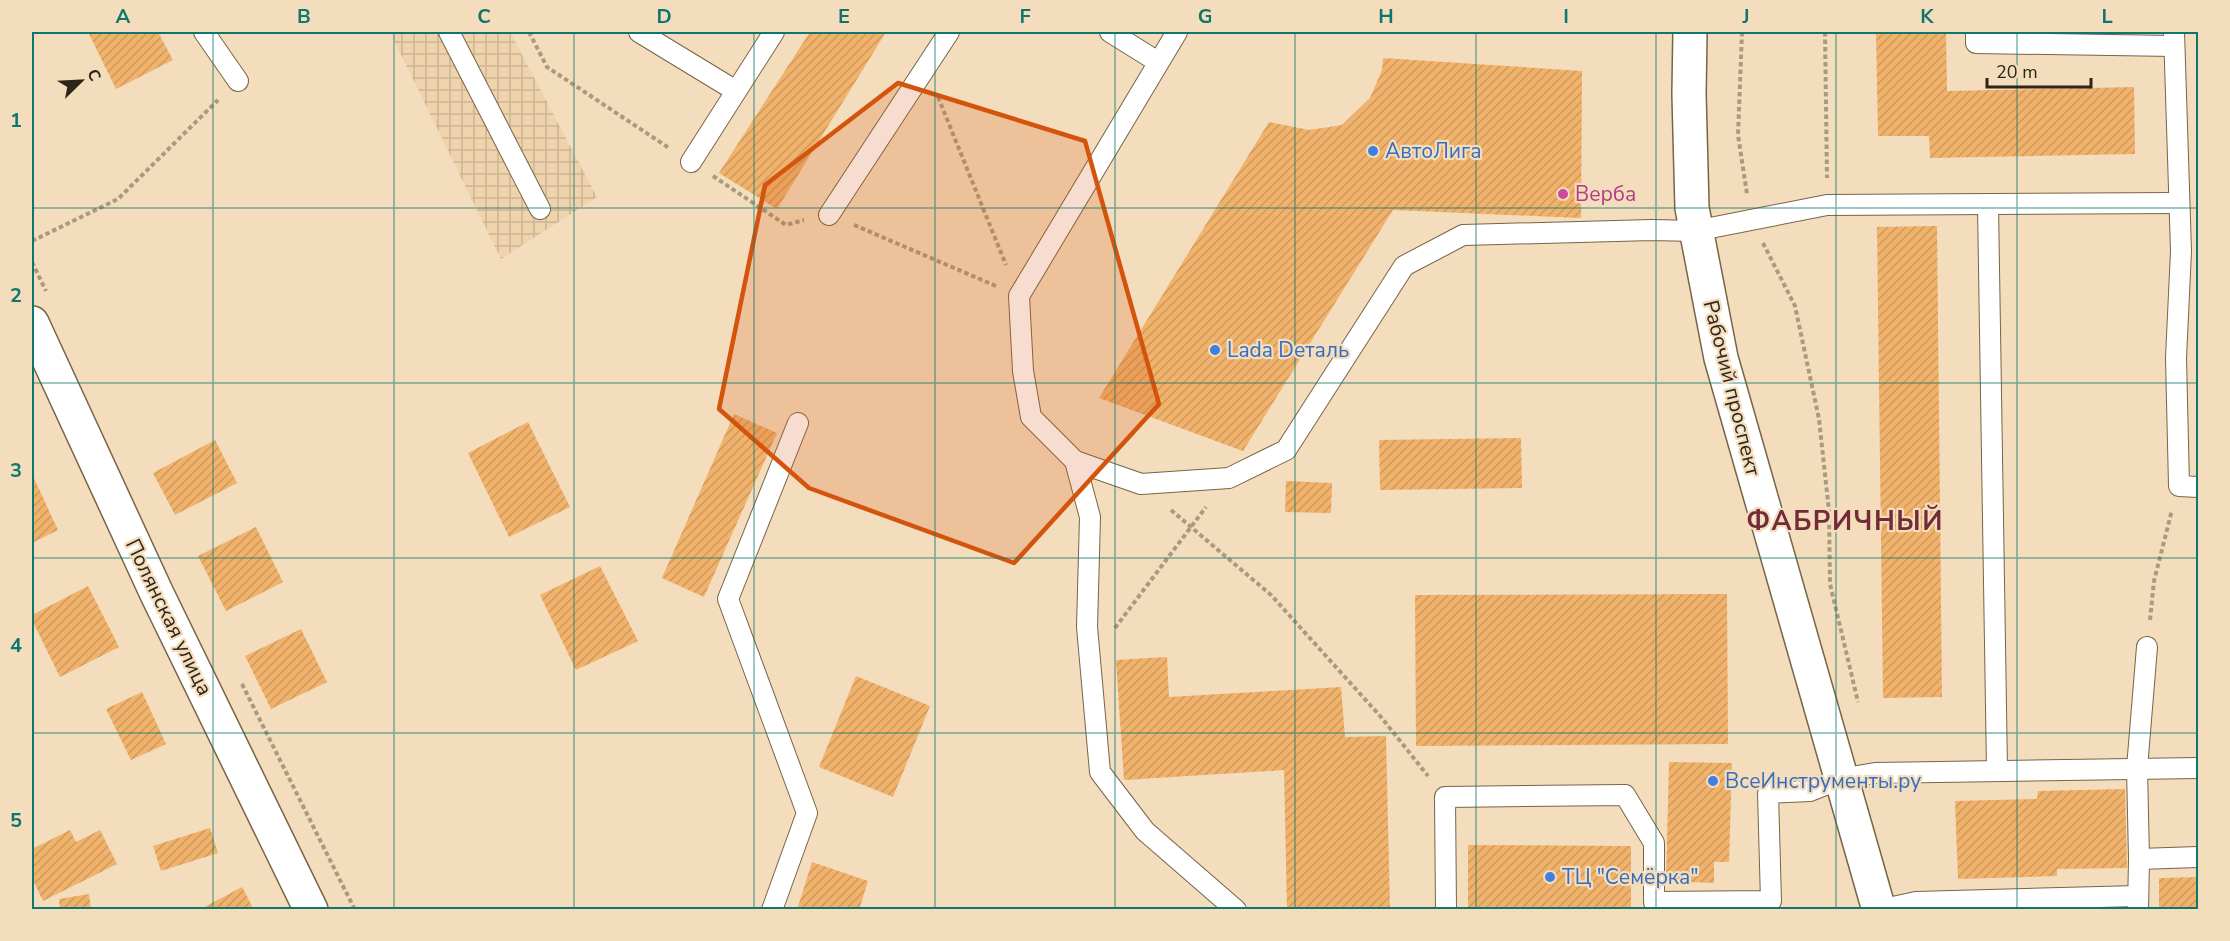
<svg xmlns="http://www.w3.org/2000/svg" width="2230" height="941" viewBox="0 0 2230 941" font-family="'Nunito Sans',sans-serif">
	<defs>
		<pattern id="industrial-grid" width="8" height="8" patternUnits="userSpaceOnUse" patternTransform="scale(1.5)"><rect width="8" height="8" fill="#eed3ac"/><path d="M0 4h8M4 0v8" fill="none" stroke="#ccb593"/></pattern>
		<pattern id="building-hatch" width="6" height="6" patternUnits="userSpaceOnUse" patternTransform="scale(1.5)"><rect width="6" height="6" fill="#f1b26c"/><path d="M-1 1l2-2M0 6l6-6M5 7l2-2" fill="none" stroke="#cf995d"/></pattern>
	</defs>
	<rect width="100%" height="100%" fill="#f3ddbc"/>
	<polygon fill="url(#industrial-grid)" points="390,32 510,32 597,197 501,259"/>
	<g fill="url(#building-hatch)">
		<polygon points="88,32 158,32 173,60 116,89"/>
		<polygon points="810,32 886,32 777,209 719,173"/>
		<polygon points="1876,32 1946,32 1947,91 2134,87 2135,154 1930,158 1929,136 1878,136"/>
		<polygon points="1383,58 1582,71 1581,218 1393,210 1243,451 1099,398 1269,122 1309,130 1342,125 1370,98 1382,70"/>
		<polygon points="1937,226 1942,697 1883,698 1877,227"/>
		<polygon points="734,414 777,433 704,597 662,578"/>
		<polygon points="528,422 570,507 509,537 468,453"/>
		<polygon points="1521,438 1522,488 1380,490 1379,440"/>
		<polygon points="215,440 237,483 175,515 153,473"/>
		<polygon points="32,474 58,530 32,543"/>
		<polygon points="1286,481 1332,483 1331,513 1285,512"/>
		<polygon points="256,527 283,582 226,611 198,556"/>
		<polygon points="600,566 638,641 576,670 540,595"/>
		<polygon points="88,586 119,647 60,677 32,620 32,615"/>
		<polygon points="1727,594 1728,744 1416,746 1415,595"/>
		<polygon points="301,629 327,682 271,709 245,656"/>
		<polygon points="1167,657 1169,697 1341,687 1345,737 1386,736 1390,910 1287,910 1284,770 1124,780 1116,660"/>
		<polygon points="856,676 930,706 893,797 819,767"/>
		<polygon points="142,692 166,744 131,760 106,709"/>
		<polygon points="1669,762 1732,763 1729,862 1714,862 1714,883 1666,881"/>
		<polygon points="2125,789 2127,868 2057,869 2057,876 1958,879 1955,801 2037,799 2038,791"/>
		<polygon points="210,828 218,853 161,871 153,846"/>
		<polygon points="70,830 76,842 100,830 117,864 43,901 32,878 32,849"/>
		<polygon points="1468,845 1631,846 1631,910 1468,910"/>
		<polygon points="812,862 868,881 859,910 797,910"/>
		<polygon points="2198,877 2198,910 2159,910 2159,878"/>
		<polygon points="242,887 254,910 199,910"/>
		<polygon points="89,894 91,910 60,910 59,899"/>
	</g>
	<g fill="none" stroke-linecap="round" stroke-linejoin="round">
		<g stroke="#786447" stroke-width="22">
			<g id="service">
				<polyline points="204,32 238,81"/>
				<polyline points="449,32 540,209"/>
				<polyline points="639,32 736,91"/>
				<polyline points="1110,32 1158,62"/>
				<polyline points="1177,32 1019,296 1023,371 1031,417 1075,461 1090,517 1087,627 1100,772 1145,831 1236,910"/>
				<polyline points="1976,32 1976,43 2174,46"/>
				<polyline points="2174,32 2181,251 2176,358 2179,486 2198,487"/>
				<polyline points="691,162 774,32"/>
				<polyline points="1988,205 1997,770"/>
				<polyline points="829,215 949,32"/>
				<polyline points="1075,461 1141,484 1229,478 1286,450 1404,266 1463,235 1652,230 1695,231 1827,205 2178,203"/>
				<polyline points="2139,859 2198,857"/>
				<polyline points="772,910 807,813 728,599 798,423"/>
				<polyline points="1446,910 1445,797 1625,795 1654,843 1654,902 1771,901 1768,793 1810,791 1840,779 1875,773 2198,768"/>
				<polyline points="1879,910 1916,902 2138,896"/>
				<polyline points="2138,910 2139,859 2137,768 2147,647"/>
			</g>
		</g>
		<g stroke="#786447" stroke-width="36">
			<g id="tertiary">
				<polyline points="1690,32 1689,94 1692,208 1721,358 1879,910"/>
				<polyline points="32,323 157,594 311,910"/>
			</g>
		</g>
		<g stroke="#ab9a80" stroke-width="4" stroke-dasharray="4.5 3" stroke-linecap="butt">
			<polyline points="529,32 547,67 669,148"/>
			<polyline points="1742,32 1738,135 1747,194"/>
			<polyline points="1825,32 1827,178"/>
			<polyline points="938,97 1006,265"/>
			<polyline points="713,176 786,225 804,220"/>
			<polyline points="854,225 996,286"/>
			<polyline points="32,241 118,199 218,100"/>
			<polyline points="1763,243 1795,306 1819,419 1829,511 1830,584 1858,702"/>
			<polyline points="32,262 46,291"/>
			<polyline points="1171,510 1271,595 1381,717 1428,776"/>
			<polyline points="2150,620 2154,581 2172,510"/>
			<polyline points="1115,628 1206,507"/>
			<polyline points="242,684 355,910"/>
		</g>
		<use href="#service" stroke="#fff" stroke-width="20"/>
		<use href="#tertiary" stroke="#fff" stroke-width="33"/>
	</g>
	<path fill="#d5540d" fill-opacity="0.2" stroke="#d5540d" stroke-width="4.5" stroke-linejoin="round" d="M898 83 1085 141 1159 404 1014 563 809 488 719 409 765 185Z"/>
	<path fill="none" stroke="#0f766e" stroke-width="1.5" stroke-opacity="0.55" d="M213 32V910M394 32V910M574 32V910M754 32V910M935 32V910M1115 32V910M1295 32V910M1476 32V910M1656 32V910M1836 32V910M2017 32V910M32 208H2198M32 383H2198M32 558H2198M32 733H2198"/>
	<g fill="#3f7fe0" stroke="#f3ddbc" stroke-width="2">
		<circle cx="1373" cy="151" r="6"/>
		<circle cx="1215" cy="350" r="6"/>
		<circle cx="1713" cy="781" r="6"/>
		<circle cx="1550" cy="877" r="6"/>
	</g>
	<circle fill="#d1479c" stroke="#f3ddbc" stroke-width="2" cx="1563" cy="194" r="6"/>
	<g text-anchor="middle" stroke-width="4.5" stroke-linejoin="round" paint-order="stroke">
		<g font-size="21" fill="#366cbe" stroke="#f3ddbc" text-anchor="start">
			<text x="1385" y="158">АвтоЛига</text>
			<text x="1227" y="357">Lada Dеталь</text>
			<text x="1725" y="788">ВсеИнструменты.ру</text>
			<text x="1562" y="884">ТЦ "Семёрка"</text>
		</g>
		<g font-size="21" fill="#b23c85" stroke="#f3ddbc" text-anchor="start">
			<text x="1575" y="201">Верба</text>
		</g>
		<g font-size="21" fill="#2e2519" stroke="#f3ddbc">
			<text transform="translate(1732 388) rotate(76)" y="7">Рабочий проспект</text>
			<text transform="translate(169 617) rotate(64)" y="7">Полянская улица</text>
		</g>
		<g font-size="27" font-weight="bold" letter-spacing="1.5" fill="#722b37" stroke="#f3ddbc">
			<text x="1845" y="530">ФАБРИЧНЫЙ</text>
		</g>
	</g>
	<rect width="2230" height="941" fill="none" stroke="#f3ddbc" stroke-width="66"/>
	<g transform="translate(81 81) rotate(66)" stroke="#f3ddbc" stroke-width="4.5" paint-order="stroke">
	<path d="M0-4.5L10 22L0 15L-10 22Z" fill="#2e2519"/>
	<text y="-9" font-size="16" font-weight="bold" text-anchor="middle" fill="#2e2519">С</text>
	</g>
	<path d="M1987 78v9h104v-9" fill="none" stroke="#2e2519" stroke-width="3"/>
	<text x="1996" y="78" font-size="18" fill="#2e2519" stroke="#f3ddbc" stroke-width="4.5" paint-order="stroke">20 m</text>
	<rect x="33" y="33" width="2164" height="875" fill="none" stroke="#0f766e" stroke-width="2"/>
	<g font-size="20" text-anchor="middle" font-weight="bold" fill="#0f766e">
		<text x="123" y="23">A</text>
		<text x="304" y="23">B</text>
		<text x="484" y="23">C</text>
		<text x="664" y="23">D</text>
		<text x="844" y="23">E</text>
		<text x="1025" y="23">F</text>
		<text x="1205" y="23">G</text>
		<text x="1386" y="23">H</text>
		<text x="1566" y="23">I</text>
		<text x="1746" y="23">J</text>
		<text x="1927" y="23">K</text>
		<text x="2107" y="23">L</text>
		<text x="16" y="127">1</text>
		<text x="16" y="302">2</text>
		<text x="16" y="477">3</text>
		<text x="16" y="652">4</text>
		<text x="16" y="827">5</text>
	</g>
</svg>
